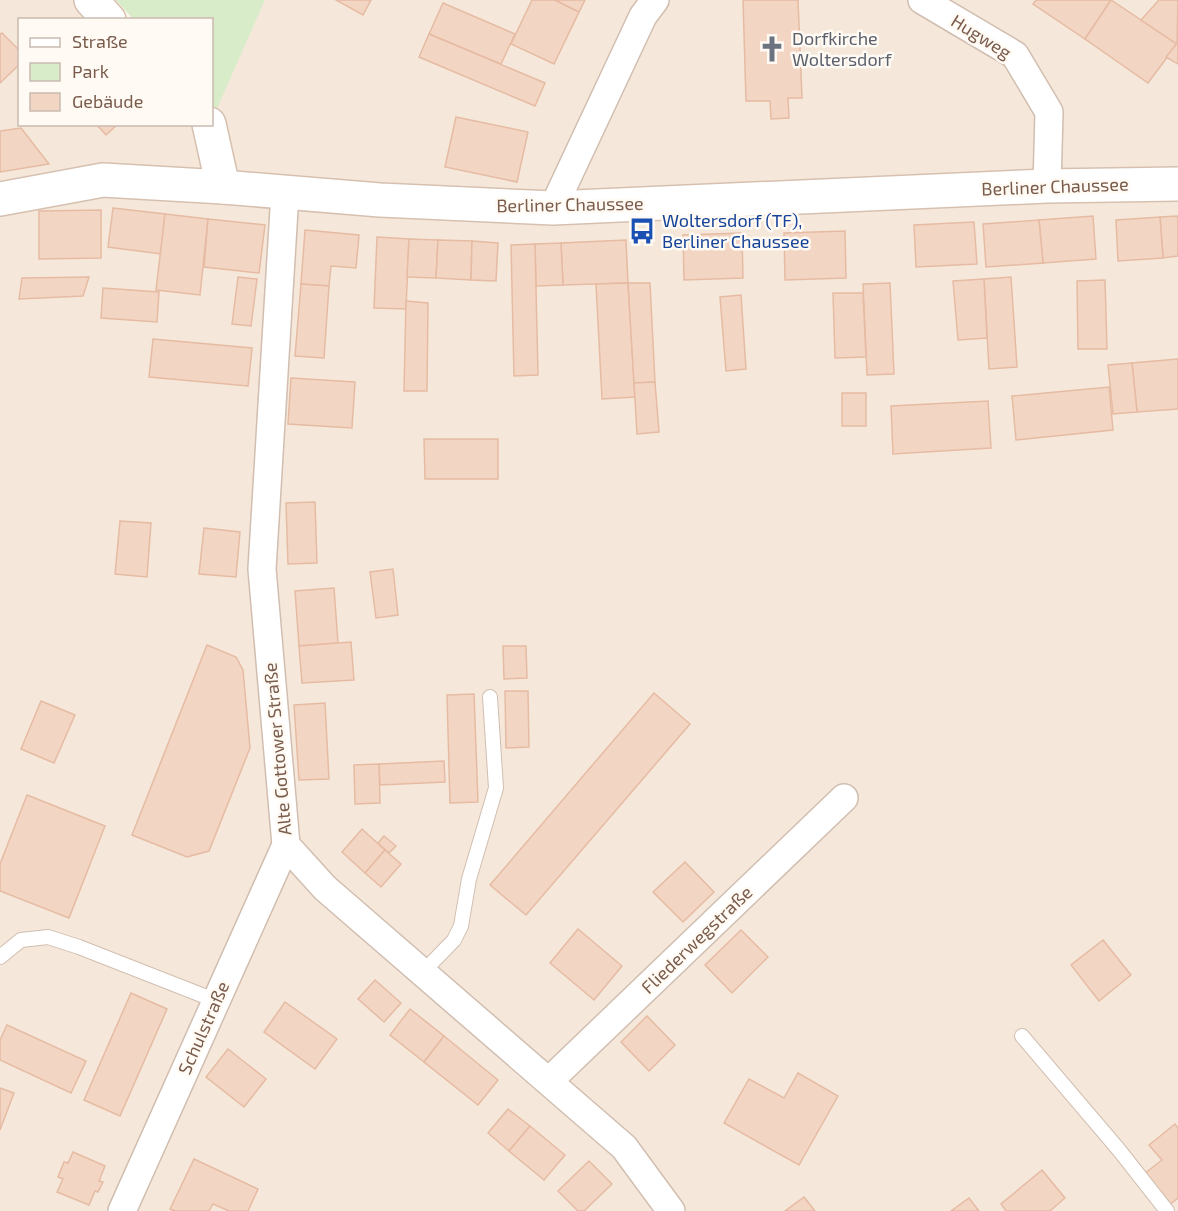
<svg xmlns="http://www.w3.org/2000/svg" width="1178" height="1211" viewBox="0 0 1178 1211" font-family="'Exo 2',sans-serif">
	<rect width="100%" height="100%" fill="#fdf6ec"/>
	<polygon fill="#f5e8da" points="0,0 96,0 113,19 20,20 20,124 209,124 265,0 1178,0 1178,1211 0,1211"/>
	<polygon fill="#d8ecc9" points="116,0 265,0 215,113 212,109 212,20 133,19"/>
	<g fill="#f3d5c3" stroke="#e6bba3" stroke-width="1.5">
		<polygon points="336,0 371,0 363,15"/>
		<polygon points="532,0 555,0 579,12 554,64 511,44"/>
		<polygon points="555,0 585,0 579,12"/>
		<polygon points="743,0 798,0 802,98 788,98 789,118 771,119 770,101 746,101"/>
		<polygon points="1036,0 1111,0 1085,39 1033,4"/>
		<polygon points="1111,0 1177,44 1148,83 1085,39"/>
		<polygon points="1159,0 1178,0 1177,44 1141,20"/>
		<polygon points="443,3 515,34 501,64 429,34"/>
		<polygon points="2,33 20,51 20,64 0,83 0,34"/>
		<polygon points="429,34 545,83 535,106 419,57"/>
		<polygon points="1178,42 1178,64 1166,57"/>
		<polygon points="456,117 528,132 517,182 445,167"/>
		<polygon points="96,124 118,124 106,135"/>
		<polygon points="21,128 49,164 0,172 0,131"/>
		<polygon points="113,208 165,214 161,254 108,247"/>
		<polygon points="101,210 101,258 39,259 39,211"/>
		<polygon points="165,214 208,219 200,295 156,290"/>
		<polygon points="1093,216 1096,259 1043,263 1039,220"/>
		<polygon points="1178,216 1178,256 1163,258 1160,217"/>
		<polygon points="1160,217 1163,258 1118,261 1116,220"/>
		<polygon points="208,219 265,225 259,273 204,267"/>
		<polygon points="1039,220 1043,263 986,267 983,224"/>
		<polygon points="974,222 977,264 916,267 914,225"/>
		<polygon points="305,230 359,235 356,268 331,266 329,286 301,284"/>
		<polygon points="845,231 846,278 785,280 784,233"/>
		<polygon points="742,233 743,278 684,280 683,235"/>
		<polygon points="377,237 409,239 406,309 374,308"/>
		<polygon points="409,239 438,240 436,278 407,277"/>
		<polygon points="438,240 472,241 471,280 436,278"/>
		<polygon points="626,240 628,283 563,285 561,243"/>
		<polygon points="472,241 498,243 496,281 471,280"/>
		<polygon points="561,243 563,285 536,286 535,244"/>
		<polygon points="535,244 538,375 514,376 511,245"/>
		<polygon points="89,277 83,296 19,299 22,278"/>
		<polygon points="238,277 257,279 251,326 232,324"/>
		<polygon points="1011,277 1017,367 989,369 984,279"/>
		<polygon points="984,279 987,338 958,340 953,281"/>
		<polygon points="1105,280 1107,349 1078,349 1077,281"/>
		<polygon points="628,283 635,397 602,399 596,284"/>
		<polygon points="628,283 650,283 655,382 634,383"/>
		<polygon points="890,283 894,374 867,375 863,284"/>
		<polygon points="301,284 329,286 324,358 295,356"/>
		<polygon points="103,288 159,292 157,322 101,318"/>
		<polygon points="833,293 863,293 866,357 835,358"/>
		<polygon points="741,295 746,369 726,371 720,297"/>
		<polygon points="406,301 428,303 427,391 404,391"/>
		<polygon points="153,339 252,348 248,386 149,377"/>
		<polygon points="1178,359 1178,409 1137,412 1132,363"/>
		<polygon points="1132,363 1137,412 1113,414 1108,365"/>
		<polygon points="291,378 355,382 352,428 288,424"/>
		<polygon points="655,382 659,432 637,434 634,383"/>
		<polygon points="1109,387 1113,430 1016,440 1012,396"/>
		<rect x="842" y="393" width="24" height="33"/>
		<polygon points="988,401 991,448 893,454 891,406"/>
		<polygon points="424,439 498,439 498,479 425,479"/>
		<polygon points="315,502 317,563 288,564 286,503"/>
		<polygon points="120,521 151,523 147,577 115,574"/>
		<polygon points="204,528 240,532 236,577 199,574"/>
		<polygon points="393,569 398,615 376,618 370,572"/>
		<polygon points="334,588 338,643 299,646 295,591"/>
		<polygon points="351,642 354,680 302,683 299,646"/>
		<polygon points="207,645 236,657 243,670 250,748 209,851 187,857 132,835"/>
		<polygon points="503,646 526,646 527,678 504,679"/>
		<polygon points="505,691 528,691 529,747 506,748"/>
		<polygon points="654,693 690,724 526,915 490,885"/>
		<polygon points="474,694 478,802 450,803 447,695"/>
		<polygon points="41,701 75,715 54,763 21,749"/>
		<polygon points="325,703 329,779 299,780 294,705"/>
		<polygon points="444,761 445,782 380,785 379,764"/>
		<polygon points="379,764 380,803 355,804 354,765"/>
		<polygon points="27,795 105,826 69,918 0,891 0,864"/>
		<polygon points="362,829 385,850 365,873 342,852"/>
		<polygon points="384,836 396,846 389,853 378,843"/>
		<polygon points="385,850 401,864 381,887 365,873"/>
		<polygon points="685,862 714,892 683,922 653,892"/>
		<polygon points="578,929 622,966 594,1000 550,963"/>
		<polygon points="741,930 768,957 732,993 705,965"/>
		<polygon points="1103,940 1131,975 1099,1001 1071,965"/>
		<polygon points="375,980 401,1003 384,1022 358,999"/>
		<polygon points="131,993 167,1009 120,1116 84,1100"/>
		<polygon points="285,1002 337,1039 315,1069 264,1032"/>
		<polygon points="410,1009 444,1036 424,1062 390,1035"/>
		<polygon points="647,1016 675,1045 649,1071 621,1042"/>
		<polygon points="7,1025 86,1061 71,1093 0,1060 0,1040"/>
		<polygon points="444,1036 498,1080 478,1105 424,1062"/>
		<polygon points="228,1049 266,1079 244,1107 206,1077"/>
		<polygon points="798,1073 838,1096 799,1165 724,1123 749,1079 784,1098"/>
		<polygon points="0,1088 14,1093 0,1130"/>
		<polygon points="508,1109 530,1126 509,1151 488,1133"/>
		<polygon points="1175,1124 1178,1128 1178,1198 1169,1205 1144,1174 1162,1160 1149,1145"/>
		<polygon points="530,1126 565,1155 544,1180 509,1151"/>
		<polygon points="73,1152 105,1166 99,1181 103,1182 98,1192 95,1191 89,1205 57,1192 63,1179 58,1177 64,1162 68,1163"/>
		<polygon points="194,1159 258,1189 248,1211 229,1211 213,1204 209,1211 175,1211 170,1209"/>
		<polygon points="589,1161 612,1184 584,1211 578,1211 558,1191"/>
		<polygon points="1042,1170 1065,1198 1050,1211 1006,1211 1001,1204"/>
		<polygon points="804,1197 815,1211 785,1211"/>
		<polygon points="969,1198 979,1211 951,1211"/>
	</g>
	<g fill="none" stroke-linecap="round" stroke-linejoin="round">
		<g stroke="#d1beb0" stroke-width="16">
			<g id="lane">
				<polyline points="0,957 21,940 48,937 79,947 217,1001"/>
				<polyline points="423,972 454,940 461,926 469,879 496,788 490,697"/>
				<polyline points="1022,1036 1119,1150 1167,1211"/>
			</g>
		</g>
		<g stroke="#d1beb0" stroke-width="30">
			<g id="street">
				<polyline points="922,0 1015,55 1049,112 1047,186"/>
				<polyline points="285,193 262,569 286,845 325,888 624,1147 671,1211"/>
				<polyline points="553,208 643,16 655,0"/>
				<polyline points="549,1081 844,798"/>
				<polyline points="122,1211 286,845"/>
			</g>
		</g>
		<g stroke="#d6c0b0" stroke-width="36">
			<g id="secondary">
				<polyline points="91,0 109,20"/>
				<polyline points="209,124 223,187"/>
				<polyline points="0,199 103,180 223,187 380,200 553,208 1047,186 1178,184"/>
			</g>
		</g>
		<use href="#lane" stroke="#fff" stroke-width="14"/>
		<use href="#street" stroke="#fff" stroke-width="27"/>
		<use href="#secondary" stroke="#fff" stroke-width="33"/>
	</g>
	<defs>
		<g id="church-bare" transform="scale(2.07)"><path d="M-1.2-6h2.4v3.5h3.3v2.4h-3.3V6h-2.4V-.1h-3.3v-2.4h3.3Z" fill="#6b7280" stroke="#fffaf3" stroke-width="2.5" paint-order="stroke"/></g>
		<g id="bus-bare" transform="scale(2.07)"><path d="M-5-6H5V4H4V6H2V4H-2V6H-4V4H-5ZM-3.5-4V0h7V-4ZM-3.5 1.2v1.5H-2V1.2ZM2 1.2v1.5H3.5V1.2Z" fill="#1a4fb4" stroke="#fffaf3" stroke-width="2.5" paint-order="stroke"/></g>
	</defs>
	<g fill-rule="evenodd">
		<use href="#church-bare" x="772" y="49"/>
		<use href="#bus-bare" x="642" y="231"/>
	</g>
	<g text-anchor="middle" stroke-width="5" stroke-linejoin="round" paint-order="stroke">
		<g font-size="18" fill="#7a5c4d" stroke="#fffaf3">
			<text transform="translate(981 37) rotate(32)" y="6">Hugweg</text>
			<text transform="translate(1055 187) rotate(-2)" y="6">Berliner Chaussee</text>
			<text transform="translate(570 205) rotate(-1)" y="6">Berliner Chaussee</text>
			<text transform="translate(278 749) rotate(-95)" y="6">Alte Gottower Straße</text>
			<text transform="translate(697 940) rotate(-44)" y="6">Fliederwegstraße</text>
			<text transform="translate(204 1028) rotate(-66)" y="6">Schulstraße</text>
		</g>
		<g font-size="18" fill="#5b616d" stroke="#fffaf3" text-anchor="start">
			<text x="792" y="45">Dorfkirche<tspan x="792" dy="21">Woltersdorf</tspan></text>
		</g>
		<g font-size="18" fill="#164399" stroke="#fffaf3" text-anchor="start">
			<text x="662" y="227">Woltersdorf (TF),<tspan x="662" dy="21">Berliner Chaussee</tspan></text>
		</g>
	</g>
	<rect x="18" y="18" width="195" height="108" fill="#fffaf3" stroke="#cabbb1" stroke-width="1.5"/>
	<rect x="30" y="38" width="30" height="9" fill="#ffffff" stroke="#cabbb1" stroke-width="1.5"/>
	<text x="72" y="48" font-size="18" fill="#7a5c4d">Straße</text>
	<rect x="30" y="63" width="30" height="18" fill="#d8ecc9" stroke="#cabbb1" stroke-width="1.5"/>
	<text x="72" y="78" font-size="18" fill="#7a5c4d">Park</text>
	<rect x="30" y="93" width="30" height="18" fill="#f3d5c3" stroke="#cabbb1" stroke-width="1.5"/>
	<text x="72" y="108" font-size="18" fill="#7a5c4d">Gebäude</text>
</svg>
